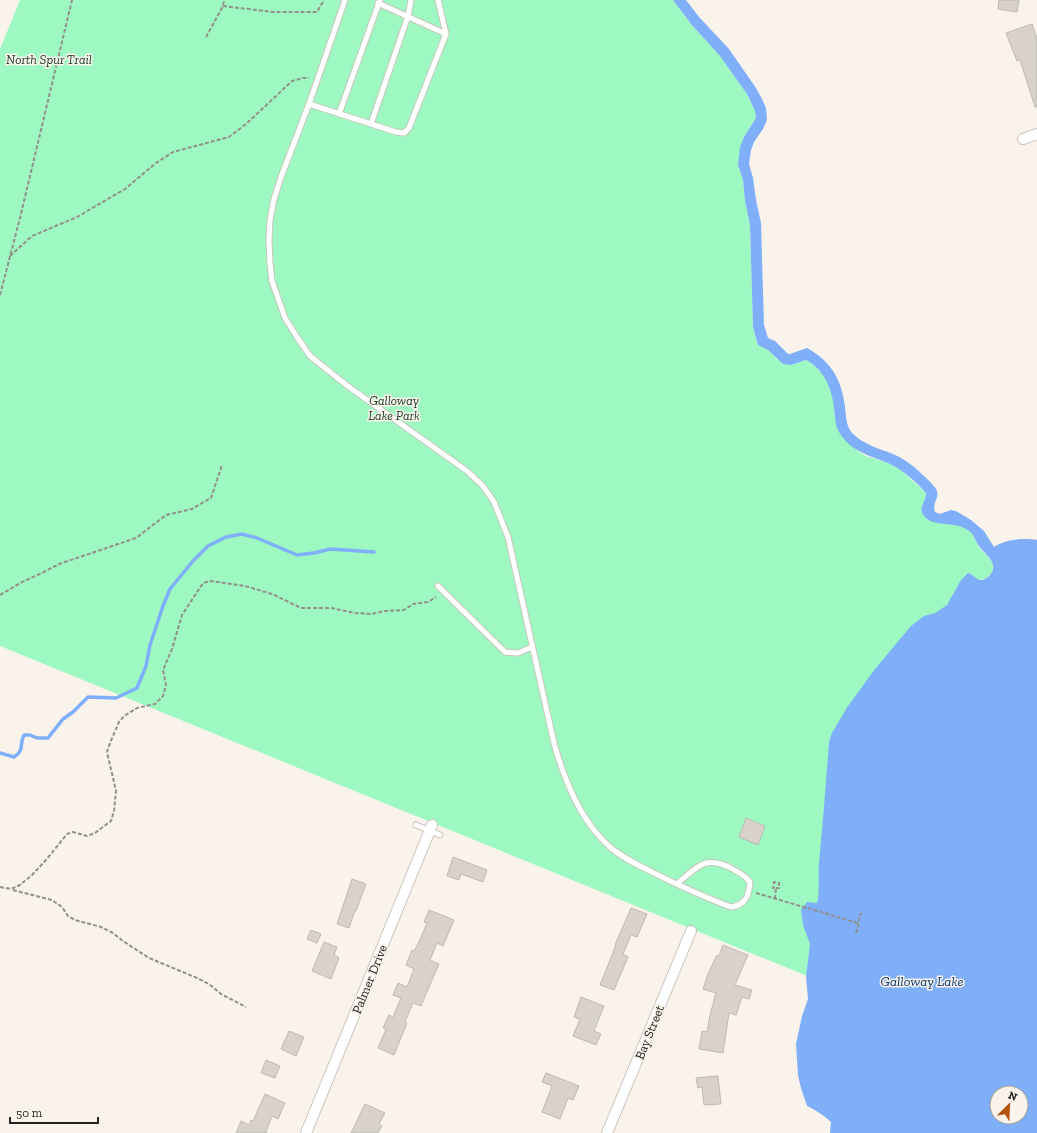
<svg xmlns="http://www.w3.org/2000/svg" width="1037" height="1133" viewBox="0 0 1037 1133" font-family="'Zilla Slab',serif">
	<rect width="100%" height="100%" fill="#f9f3eb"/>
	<path fill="#9df9c1" d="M20 0H673L691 24 720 56 747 94 755 111 756 118 744 137 738 165 743 180 745 201 750 225 753 327 758 345 768 350 777 359 791 365 806 360 811 362 826 378 833 394 835 419 856 450 866 456 890 464 902 471 926 493C926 506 916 507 928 520 940 523 957 523 967 529 974 533 975 541 979 547 985 556 1002 565 988 577 984 580 981 580 976 579L1037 1070 0 646V49Z"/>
	<path fill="#7eaff8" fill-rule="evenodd" d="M673 0H686L699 17 729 49 756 88 762 99 766 108 767 120 763 129 754 142 751 150 749 164 753 178 756 200 761 223 764 325 768 338 775 341 788 354H790L807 348C831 361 842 380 845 407 846 416 846 426 852 433 864 445 878 448 893 454 905 459 916 468 925 477 929 481 935 486 937 491 939 499 932 503 935 512L940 514 951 510 956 511 971 520 984 531 994 547C1005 539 1024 538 1037 540V1133H830L831 1122C826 1117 814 1109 807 1106L801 1088 798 1075 796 1044 802 1016 808 999 806 977 810 944 803 925 801 910 807 902 817 903C820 891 818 875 819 862 823 822 826 782 829 742L832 733 848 706 875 669 911 626 924 616 935 613 947 605 961 580 968 573C973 574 976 580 981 580 984 580 987 578 989 576 1001 564 985 555 979 546 975 541 974 534 969 531 957 521 935 527 926 518 916 508 926 504 926 493 916 482 904 471 890 464 872 456 850 452 839 432 835 425 835 416 834 408 832 389 824 369 806 360L791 365 783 364 768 350 758 345 753 327 750 225 745 201 743 180 738 165 740 147 744 137 756 118 755 111 747 94 720 56 691 24ZM997 1093H1021V1117H997Z"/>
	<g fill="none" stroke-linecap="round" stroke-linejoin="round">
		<path stroke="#7eaff8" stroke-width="3.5" d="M0 753 14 757C25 750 19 744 24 735H30L37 738H48L63 719 73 712 88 697 116 698 137 688 146 666 150 645 163 606 170 589 193 561 208 546 226 537 242 534 257 538 297 555 314 553 330 549 374 552"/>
	</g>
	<g fill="#d8d2cb" stroke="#bfb9b2">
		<polygon points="999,0 1019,0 1017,12 998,9"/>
		<polygon points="1032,24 1037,38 1037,107 1035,107 1020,60 1017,61 1006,33"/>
		<polygon points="746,818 765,826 758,845 739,837"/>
		<polygon points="453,857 487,870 483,882 461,874 459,880 447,876"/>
		<polygon points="352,879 366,884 356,911 355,910 349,928 337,924"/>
		<polygon points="631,908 647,914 637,937 631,935 623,954 628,957 614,990 600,985 616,945 615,945"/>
		<polygon points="429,910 454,920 443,946 437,943 430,960 439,964 421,1006 413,1003 405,1022 407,1023 394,1055 378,1048 386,1029 383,1028 389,1015 393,1017 401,998 393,995 398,983 407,987 414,969 406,965 412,950 414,951 419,942 427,923 424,922"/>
		<polygon points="311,930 321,934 317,943 307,939"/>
		<polygon points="324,942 337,947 334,955 339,958 331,979 312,971"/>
		<polygon points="723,945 748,955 735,985 752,990 749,999 742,997 736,1015 729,1013 723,1053 699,1049 702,1031 707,1032 710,1015 716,993 703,989 708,974 717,955 719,956"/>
		<polygon points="581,997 604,1006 594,1031 601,1034 596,1045 573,1036 580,1019 574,1017"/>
		<polygon points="289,1031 304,1037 296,1056 281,1049"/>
		<polygon points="266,1060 280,1066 275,1078 261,1073"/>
		<polygon points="546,1073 579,1086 573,1100 568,1098 560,1119 542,1112 552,1086 542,1082"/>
		<polygon points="718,1076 721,1104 704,1105 702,1087 698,1088 696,1078"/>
		<polygon points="265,1094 285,1103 278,1119 272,1116 266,1132 267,1133 236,1133 241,1121 249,1125 251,1120 253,1121"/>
		<polygon points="365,1104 385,1113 379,1124 382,1126 378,1133 351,1133"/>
	</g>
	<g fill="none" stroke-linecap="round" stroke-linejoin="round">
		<g stroke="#cbc5be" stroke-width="7">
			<g id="service">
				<path d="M345 0 309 104 281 177 274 199 270 220 269 241 270 263 272 281 285 318 297 337 310 356 349 387 467 471 483 486 494 502 508 537 554 743C564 779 581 822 610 847 626 861 647 869 666 879 687 889 709 899 731 907 745 905 749 896 750 882 745 875 739 873 731 868 704 855 697 867 677 884"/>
				<polyline points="378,3 446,34"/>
				<polyline points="309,104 396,132 404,133 409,128 446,34 438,0"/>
				<polyline points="339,114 380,0"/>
				<polyline points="371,124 408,16 411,0"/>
				<polyline points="438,586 505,652 518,653 532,647"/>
				<polyline points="416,825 440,835"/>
			</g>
		</g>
		<g stroke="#cbc5be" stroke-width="12">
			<g id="minor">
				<polyline points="1023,139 1037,134"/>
				<polyline points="306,1133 432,825"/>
				<polyline points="607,1133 691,931"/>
			</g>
		</g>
		<g stroke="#938f8a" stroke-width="2" stroke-dasharray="4 2" stroke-linecap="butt">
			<polyline points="223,6 273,12 317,12 324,0"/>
			<polyline points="206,37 223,6 224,0"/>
			<polyline points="10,256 32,236 77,217 125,189 156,163 173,152 229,137 246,124 292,81 303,78 309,78"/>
			<polyline points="0,295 20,218 72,0"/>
			<polyline points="0,595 24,581 42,573 59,564 136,538 166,515 192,509 211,498 222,465"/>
			<polyline points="0,887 11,889 20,885 32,875 46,860 67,834 73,832 87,836 95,833 111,821 114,811 116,791 107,752 110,743 119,722 124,716 137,708 155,704 163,696 166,685 163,670 172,649 182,615 203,583 211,581 245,586 272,594 301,608 331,608 355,613 371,614 385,611 404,610 413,604 428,602 436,597"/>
			<polyline points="13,890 52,900 62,907 68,916 75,920 101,927 113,933 123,941 149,958 197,978 209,984 221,994 246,1007"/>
			<polyline points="756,893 858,923"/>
			<polyline points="775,899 776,888 773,888 774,882 779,883 779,888 776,888"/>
			<polyline points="856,933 861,913"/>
		</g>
		<use href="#service" stroke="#fff" stroke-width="5"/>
		<use href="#minor" stroke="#fff" stroke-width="10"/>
	</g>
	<g text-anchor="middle" stroke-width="3" stroke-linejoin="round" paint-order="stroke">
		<g font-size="13" font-style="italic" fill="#113923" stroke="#f9f3eb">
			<text x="49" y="64">North Spur Trail</text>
			<text x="394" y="405">Galloway<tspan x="394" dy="15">Lake Park</tspan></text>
		</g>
		<g font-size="13" fill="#252321" stroke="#f9f3eb">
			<text transform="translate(369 979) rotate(-68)" y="5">Palmer Drive</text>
			<text transform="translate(649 1032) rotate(-68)" y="5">Bay Street</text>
		</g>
		<g font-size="14" font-style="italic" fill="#093777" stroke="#f9f3eb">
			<text x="922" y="986">Galloway Lake</text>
		</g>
	</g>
	<g transform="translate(1009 1105) rotate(24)"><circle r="19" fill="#f9f3eb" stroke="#a4a09a"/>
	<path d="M0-3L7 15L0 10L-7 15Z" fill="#b3530e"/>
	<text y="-6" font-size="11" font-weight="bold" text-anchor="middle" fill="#252321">N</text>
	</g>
	<path d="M10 1117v6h88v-6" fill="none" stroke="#252321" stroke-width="2"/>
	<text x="16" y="1117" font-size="12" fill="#252321" stroke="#f9f3eb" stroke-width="3" paint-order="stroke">50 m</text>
</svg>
